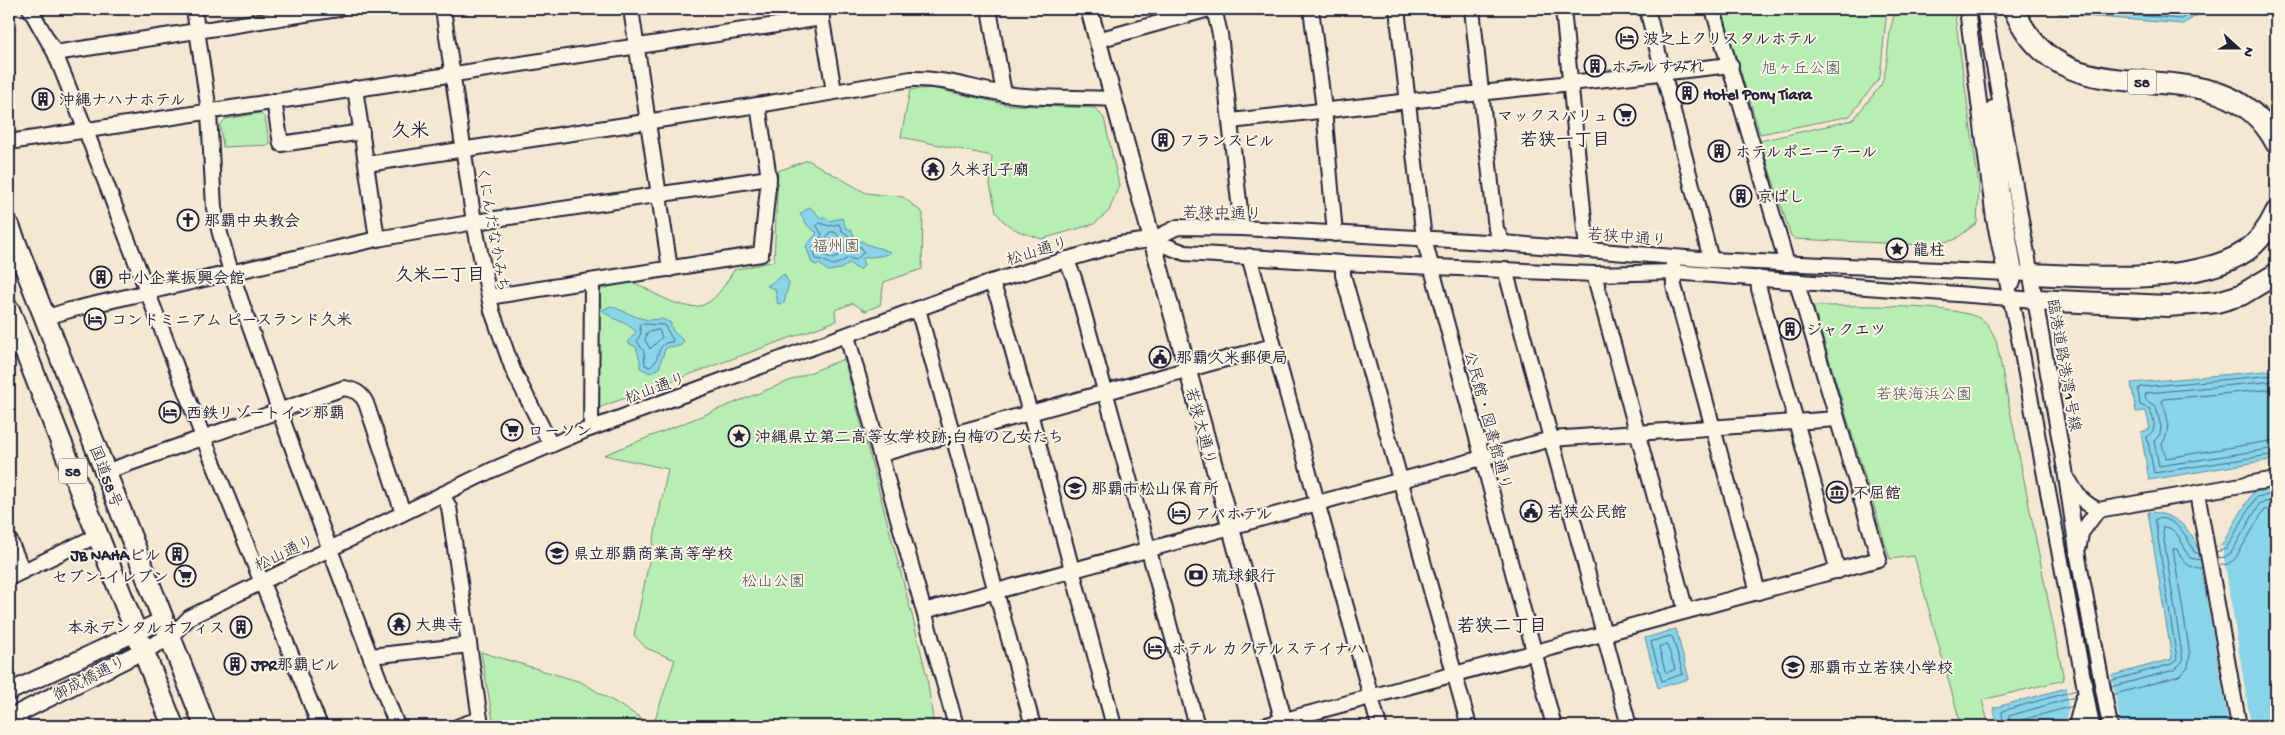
<svg xmlns="http://www.w3.org/2000/svg" width="2285" height="735" viewBox="0 0 2285 735" font-family="'Gochi Hand','Klee One',sans-serif">
	<rect width="100%" height="100%" fill="#f5e8d3"/>
	<filter id="ink" filterUnits="userSpaceOnUse"><feTurbulence type="fractalNoise" baseFrequency=".02" numOctaves="2"/><feDisplacementMap in="SourceGraphic" scale="10" xChannelSelector="R" yChannelSelector="G"/><feConvolveMatrix kernelMatrix="1 2 1 2 8 2 1 2 1" color-interpolation-filters="sRGB"/></filter>
	<g filter="url(#ink)">
		<g fill="#b7efb3" stroke="#6c8877">
			<polygon points="1721,9 1887,9 1880,77 1850,116 1760,134"/>
			<path d="M1897 9H1954L1979 186 1977 223 1954 240 1927 245 1795 239 1791 236 1760 141 1853 120 1881 85C1891 62 1885 32 1897 9Z"/>
			<polygon points="932,88 1009,105 1095,108 1104,118 1119,185 1109,211 1094,224 1042,239 1018,231 1004,222 996,212 990,185 992,156 901,137 910,90"/>
			<polygon points="260,113 265,118 270,145 223,147 220,125 226,119"/>
			<path d="M808 160 866 193 903 197 923 213 922 269 884 282 880 305 865 311 853 303 835 310 836 321 598 408 594 308 599 290C610 287 622 281 633 283 642 285 649 291 657 295 700 316 711 309 734 270L774 261 778 171Z"/>
			<path d="M1813 306C1846 306 1963 303 1984 321 1989 325 1993 334 1996 340L2064 680 1982 700 1989 726H1957L1960 722 1914 556 1890 559Z"/>
			<polygon points="844,359 913,619 927,677 934,726 494,726 481,652 581,682 653,725 675,660 646,648 634,635 668,469 604,455"/>
		</g>
		<g fill="#88d4e8" stroke="#5f8da3">
			<polygon points="2058,9 2208,9 2183,24 2059,14"/>
			<path d="M810 207 821 218 825 217 829 221 842 218 846 228 851 230 854 235 853 239 854 242 862 241 866 244 891 252C883 258 872 255 862 259L864 265 861 269H857L849 263 841 269 828 271 819 264 816 265 812 263 806 246 817 233 808 226 800 214Z"/>
			<polygon points="784,274 789,283 784,303 778,304 775,289 767,286"/>
			<path d="M611 306 637 317 648 320 662 319 671 323C670 331 679 336 684 341L680 346 668 347 665 349 659 368 650 373 640 368V360L636 347 628 343 636 332C625 320 613 321 602 310Z"/>
			<polygon points="2276,370 2276,459 2149,480 2141,432 2150,429 2146,411 2136,412 2131,383"/>
			<path d="M2276 489V726H1998L1993 708 2172 659 2148 512C2173 513 2189 525 2198 549L2221 546 2253 492Z"/>
			<polygon points="1676,629 1689,679 1658,688 1645,638"/>
		</g>
		<g fill="#f5e8d3">
			<polygon points="2222,546 2251,726 2229,726 2198,549"/>
			<polygon points="2111,673 2121,726 2064,726 2068,710 2067,685"/>
		</g>
		<g fill="none" stroke-linecap="round" stroke-linejoin="round">
			<g stroke="#4b6980" stroke-width="1">
				<polyline points="2064,9 2181,19 2198,9"/>
				<polyline points="2136,9 2180,12 2186,9"/>
				<path d="M820 223 829 226 839 224 842 231 848 235 850 245 861 247 864 252 856 260 848 258C826 271 836 262 816 259L813 248 822 235 817 226Z"/>
				<polygon points="830,232 835,232 841,239 846,250 833,259 822,254 821,250"/>
				<path d="M642 324 664 325 673 340 672 342C655 342 661 361 650 367L645 365 644 352 637 341 641 333 639 325Z"/>
				<polygon points="659,330 662,337 650,349 645,340 647,333"/>
				<path d="M2276 375 2140 387 2138 390 2140 405 2150 409C2154 423 2158 428 2147 437L2154 473 2276 454"/>
				<polyline points="2276,381 2147,393 2145,395 2146,400 2156,407 2161,427 2160,434 2154,441 2159,466 2276,448"/>
				<path d="M2276 389 2164 399 2162 401C2168 416 2171 431 2162 444L2166 458 2276 440"/>
				<polyline points="2216,552 2226,549 2256,497 2276,494"/>
				<polyline points="2217,558 2225,557 2231,553 2260,503 2276,500"/>
				<polyline points="2218,566 2228,564 2235,559 2264,510 2276,508"/>
				<polygon points="1671,636 1673,638 1683,674 1662,681 1651,642"/>
				<polygon points="1667,644 1675,669 1667,673 1665,671 1659,647"/>
				<path d="M2110 681 2172 664 2177 659 2155 519C2175 515 2187 536 2194 552L2200 554"/>
				<path d="M2111 687 2174 670 2183 661 2162 527C2180 527 2182 547 2190 558L2201 560"/>
				<path d="M2112 695 2179 676 2188 667 2190 655 2173 549H2177C2182 561 2188 569 2202 568"/>
				<polyline points="2003,726 2002,711 2077,690"/>
				<polyline points="2009,726 2009,716 2075,697"/>
				<polyline points="2017,726 2018,721 2073,706"/>
			</g>
			<g stroke="#22223b" stroke-width="18">
				<g id="minor">
					<polyline points="30,9 55,53 86,131 203,437 320,726"/>
					<path d="M194 9 209 112 214 208C226 265 248 320 267 375 307 493 353 610 397 726"/>
					<polyline points="443,9 474,222 492,311 513,370 551,445"/>
					<polyline points="631,9 670,269"/>
					<polyline points="820,9 834,91"/>
					<polyline points="989,9 1004,94"/>
					<polyline points="1214,9 1220,34 1242,228"/>
					<polyline points="1311,9 1324,109 1335,234"/>
					<polyline points="1397,9 1424,239 1554,726"/>
					<polyline points="1472,9 1496,229 1503,243"/>
					<polyline points="1563,9 1587,250"/>
					<polyline points="1647,9 1711,260"/>
					<polyline points="1713,9 1787,264"/>
					<polyline points="1967,9 1994,219 2021,348 2092,726"/>
					<polyline points="1984,9 2065,470 2078,557 2110,726"/>
					<polyline points="1098,40 1209,9"/>
					<polyline points="55,53 338,9"/>
					<polyline points="355,88 377,239"/>
					<polyline points="274,101 281,144 362,132"/>
					<polyline points="1993,108 2001,189 2015,273 2013,282"/>
					<polyline points="1231,121 1731,65"/>
					<polyline points="9,142 822,18"/>
					<path d="M367 164 758 105 911 79C946 78 972 89 1006 94 1041 99 1078 97 1113 99"/>
					<polyline points="1151,240 1185,253 1343,263 1594,274 1673,272 2035,300"/>
					<polyline points="1249,256 1379,726"/>
					<polyline points="1066,259 1074,278 1197,726"/>
					<polyline points="1343,263 1343,275 1469,726"/>
					<polyline points="1673,264 1674,286 1758,592"/>
					<polyline points="1505,269 1629,726"/>
					<polyline points="1594,274 1686,611"/>
					<polyline points="1758,278 1759,289 1838,571"/>
					<polyline points="991,282 999,301 1030,413 1114,726"/>
					<polyline points="489,297 761,254 769,178 758,105"/>
					<polyline points="918,309 1033,726"/>
					<polyline points="44,318 70,310 377,239 469,223 769,178"/>
					<polyline points="847,336 956,726"/>
					<polyline points="9,352 22,342"/>
					<polyline points="591,428 592,281"/>
					<polyline points="881,454 1273,346"/>
					<path d="M105 472 344 388C355 390 361 393 366 403L403 513"/>
					<path d="M2070 482C2077 496 2084 503 2098 510L2276 479"/>
					<polyline points="2197,493 2239,726"/>
					<polyline points="442,494 449,507 481,726"/>
					<polyline points="9,539 23,571"/>
					<polyline points="2079,546 2081,533 2098,510"/>
					<polyline points="9,578 98,535"/>
					<polyline points="924,611 1551,439 1837,419"/>
					<polyline points="170,637 190,617 492,470 584,431 991,282 1119,244 1151,240 1178,227 1242,228 1503,243 1711,260 2032,274"/>
					<polyline points="371,656 469,645"/>
					<polyline points="16,714 22,726"/>
					<polyline points="459,726 480,719"/>
					<polyline points="1263,726 1879,559 1797,283"/>
					<polyline points="2076,726 2083,698"/>
				</g>
			</g>
			<g stroke="#22223b" stroke-width="20">
				<g id="major">
					<polyline points="1089,9 1285,726"/>
					<polyline points="9,692 163,620"/>
					<polyline points="9,718 170,637"/>
				</g>
			</g>
			<g stroke="#22223b" stroke-width="24">
				<g id="highway">
					<path d="M2014 9C2066 135 2218 32 2276 143"/>
					<polyline points="9,226 205,726"/>
					<path d="M2032 274C2090 277 2196 285 2246 251 2260 241 2269 227 2276 212"/>
					<polyline points="2035,300 2168,306 2217,302 2241,295 2276,274"/>
					<polyline points="9,310 173,726"/>
				</g>
			</g>
			<use href="#minor" stroke="#fcf5e5" stroke-width="14"/>
			<use href="#major" stroke="#fcf5e5" stroke-width="16"/>
			<use href="#highway" stroke="#fcf5e5" stroke-width="20"/>
		</g>
	</g>
	<defs>
		<g id="hotel-ring" transform="scale(1.125)"><circle r="9.5" fill="#fcf5e5" stroke="#22223b" stroke-width="1.5"/><path d="M-6-4.5h1.5V1H6V5H4.5V3h-9V5H-6ZM-4 0a1.8 1.8 0 1 1 3.6 0ZM.5 0V-2.5h3Q6-2.5 6 0Z" fill="#22223b"/></g>
		<g id="building-ring" transform="scale(1.125)"><circle r="9.5" fill="#fcf5e5" stroke="#22223b" stroke-width="1.5"/><path d="M-4-6H4V6H1V3H-1V6H-4ZM-2.5-4.3h1.7v1.8h-1.7ZM.8-4.3h1.7v1.8H.8ZM-2.5-1h1.7V.8h-1.7ZM.8-1h1.7V.8H.8Z" fill="#22223b"/></g>
		<g id="supermarket-ring" transform="scale(1.125)"><circle r="9.5" fill="#fcf5e5" stroke="#22223b" stroke-width="1.5"/><path d="M-6-5.5h2.5l.6 2H6L4.5 2H-2.5L-4.4-4H-6ZM-1.5 3.2a1.3 1.3 0 1 0 .1 0ZM3 3.2a1.3 1.3 0 1 0 .1 0Z" fill="#22223b"/></g>
		<g id="temple-ring" transform="scale(1.125)"><circle r="9.5" fill="#fcf5e5" stroke="#22223b" stroke-width="1.5"/><path d="M0-6L5-2H3V0L6.5 2.5H4V6H1.5V3h-3V6H-4V2.5H-6.5L-3 0V-2H-5Z" fill="#22223b"/></g>
		<g id="church-ring" transform="scale(1.125)"><circle r="9.5" fill="#fcf5e5" stroke="#22223b" stroke-width="1.5"/><path d="M-1.2-6h2.4v3.5h3.3v2.4h-3.3V6h-2.4V-.1h-3.3v-2.4h3.3Z" fill="#22223b"/></g>
		<g id="sight-ring" transform="scale(1.125)"><circle r="9.5" fill="#fcf5e5" stroke="#22223b" stroke-width="1.5"/><path d="M0-6L1.8-2.2L6-1.7L2.9 1.2L3.7 5.4L0 3.3L-3.7 5.4L-2.9 1.2L-6-1.7L-1.8-2.2Z" fill="#22223b"/></g>
		<g id="civic-ring" transform="scale(1.125)"><circle r="9.5" fill="#fcf5e5" stroke="#22223b" stroke-width="1.5"/><path d="M-.6-6.5H3V-4.5H.6V-3L4-1V1h2V6H-6V1h2V-1L-.6-3ZM-1.2 2.5V6h2.4V2.5Z" fill="#22223b"/></g>
		<g id="school-ring" transform="scale(1.125)"><circle r="9.5" fill="#fcf5e5" stroke="#22223b" stroke-width="1.5"/><path d="M0-5L7-2L0 1L-7-2ZM-4 1L0 2.5L4 1V4Q0 6-4 4Z" fill="#22223b"/></g>
		<g id="museum-ring" transform="scale(1.125)"><circle r="9.5" fill="#fcf5e5" stroke="#22223b" stroke-width="1.5"/><path d="M0-6L6-3V-2H-6V-3ZM-5-1h2V3h-2ZM-1-1h2V3h-2ZM3-1h2V3H3ZM-6 4H6V6H-6Z" fill="#22223b"/></g>
		<g id="bank-ring" transform="scale(1.125)"><circle r="9.5" fill="#fcf5e5" stroke="#22223b" stroke-width="1.5"/><path d="M-6-4H6V4H-6ZM0-2.3a2.3 2.3 0 1 0 0 4.6a2.3 2.3 0 1 0 0-4.6Z" fill="#22223b"/></g>
	</defs>
	<g fill-rule="evenodd">
		<use href="#hotel-ring" x="1627" y="38"/>
		<use href="#building-ring" x="1595" y="66"/>
		<use href="#building-ring" x="1687" y="93"/>
		<use href="#building-ring" x="43" y="99"/>
		<use href="#supermarket-ring" x="1625" y="115"/>
		<use href="#building-ring" x="1163" y="140"/>
		<use href="#building-ring" x="1719" y="151"/>
		<use href="#temple-ring" x="933" y="169"/>
		<use href="#building-ring" x="1741" y="196"/>
		<use href="#church-ring" x="188" y="220"/>
		<use href="#sight-ring" x="1897" y="249"/>
		<use href="#building-ring" x="101" y="277"/>
		<use href="#hotel-ring" x="95" y="319"/>
		<use href="#building-ring" x="1790" y="329"/>
		<use href="#civic-ring" x="1160" y="357"/>
		<use href="#hotel-ring" x="170" y="412"/>
		<use href="#supermarket-ring" x="512" y="430"/>
		<use href="#sight-ring" x="739" y="436"/>
		<use href="#school-ring" x="1075" y="488"/>
		<use href="#museum-ring" x="1837" y="492"/>
		<use href="#civic-ring" x="1531" y="511"/>
		<use href="#hotel-ring" x="1179" y="513"/>
		<use href="#school-ring" x="557" y="553"/>
		<use href="#building-ring" x="177" y="554"/>
		<use href="#bank-ring" x="1196" y="575"/>
		<use href="#supermarket-ring" x="185" y="576"/>
		<use href="#temple-ring" x="399" y="624"/>
		<use href="#building-ring" x="241" y="627"/>
		<use href="#hotel-ring" x="1155" y="648"/>
		<use href="#building-ring" x="235" y="664"/>
		<use href="#school-ring" x="1793" y="667"/>
	</g>
	<g text-anchor="middle" stroke-width="4" stroke-linejoin="round" paint-order="stroke">
		<g fill="#fcf5e5" stroke="#63616e" stroke-width="1">
			<rect x="2128" y="69.5" width="28" height="25" rx="4"/>
			<rect x="59" y="458.5" width="28" height="25" rx="4"/>
		</g>
		<g font-size="15" font-weight="bold" fill="#22223b">
			<text x="2142" y="87">58</text>
			<text x="73" y="476">58</text>
		</g>
		<g font-size="16" font-weight="bold" fill="#22223b" stroke="#fcf5e5" text-anchor="start">
			<text x="1643" y="44">波之上クリスタルホテル</text>
			<text x="1611" y="72">ホテルすみれ</text>
			<text x="1703" y="99">Hotel Pony Tiara</text>
			<text x="59" y="105">沖縄ナハナホテル</text>
			<text x="1609" y="121" text-anchor="end">マックスバリュ</text>
			<text x="1179" y="146">フランスビル</text>
			<text x="1735" y="157">ホテルポニーテール</text>
			<text x="949" y="175">久米孔子廟</text>
			<text x="1757" y="202">京ばし</text>
			<text x="204" y="226">那覇中央教会</text>
			<text x="1913" y="255">龍柱</text>
			<text x="117" y="283">中小企業振興会館</text>
			<text x="111" y="325">コンドミニアム ピースランド久米</text>
			<text x="1806" y="335">ジャクエツ</text>
			<text x="1176" y="363">那覇久米郵便局</text>
			<text x="186" y="418">西鉄リゾートイン那覇</text>
			<text x="528" y="436">ローソン</text>
			<text x="755" y="442">沖縄県立第二高等女学校跡;白梅の乙女たち</text>
			<text x="1091" y="494">那覇市松山保育所</text>
			<text x="1853" y="498">不屈館</text>
			<text x="1547" y="517">若狭公民館</text>
			<text x="1195" y="519">アパホテル</text>
			<text x="573" y="559">県立那覇商業高等学校</text>
			<text x="161" y="560" text-anchor="end">JB NAHAビル</text>
			<text x="1212" y="581">琉球銀行</text>
			<text x="169" y="582" text-anchor="end">セブン-イレブン</text>
			<text x="415" y="630">大典寺</text>
			<text x="225" y="633" text-anchor="end">本永デンタルオフィス</text>
			<text x="1171" y="654">ホテル カクテルステイナハ</text>
			<text x="251" y="670">JPR那覇ビル</text>
			<text x="1809" y="673">那覇市立若狭小学校</text>
		</g>
		<g font-size="16" fill="#475559" stroke="#fcf5e5">
			<text x="1801" y="73">旭ヶ丘公園</text>
			<text x="836" y="251">福州園</text>
			<text x="1924" y="399">若狭海浜公園</text>
			<text x="773" y="586">松山公園</text>
		</g>
		<g font-size="16" fill="#22223b" stroke="#fcf5e5">
			<text transform="translate(1222 212) rotate(1)" y="6">若狭中通り</text>
			<text transform="translate(494 229) rotate(80)" y="6">くにんだなかみち</text>
			<text transform="translate(1627 236) rotate(5)" y="6">若狭中通り</text>
			<text transform="translate(1037 250) rotate(-17)" y="6">松山通り</text>
			<text transform="translate(2065 365) rotate(80)" y="6">臨港道路港湾1号線</text>
			<text transform="translate(655 387) rotate(-20)" y="6">松山通り</text>
			<text transform="translate(1489 420) rotate(75)" y="6">公民館・図書館通り</text>
			<text transform="translate(1202 426) rotate(75)" y="6">若狭大通り</text>
			<text transform="translate(107 476) rotate(69)" y="6">国道58号</text>
			<text transform="translate(284 552) rotate(-25)" y="6">松山通り</text>
			<text transform="translate(89 677) rotate(-27)" y="6">御成橋通り</text>
		</g>
		<g font-size="18" font-weight="bold" fill="#22223b" stroke="#fcf5e5">
			<text x="1565" y="145">若狭一丁目</text>
			<text x="440" y="280">久米二丁目</text>
			<text x="1502" y="631">若狭二丁目</text>
		</g>
		<g font-size="19" font-weight="bold" fill="#22223b" stroke="#fcf5e5">
			<text x="410" y="136">久米</text>
		</g>
	</g>
	<rect width="2285" height="735" fill="none" stroke="#fcf5e5" stroke-width="30"/>
	<rect x="15" y="15" width="2255" height="705" fill="none" stroke="#22223b" stroke-width="2" filter="url(#ink)"/>
	<g transform="translate(2238 48) rotate(111)" stroke="#fcf5e5" stroke-width="4" paint-order="stroke">
	<path d="M0-4L9 19L0 12L-9 19Z" fill="#22223b"/>
	<text y="-8" font-size="14" font-weight="bold" text-anchor="middle" fill="#22223b">N</text>
	</g>
</svg>
